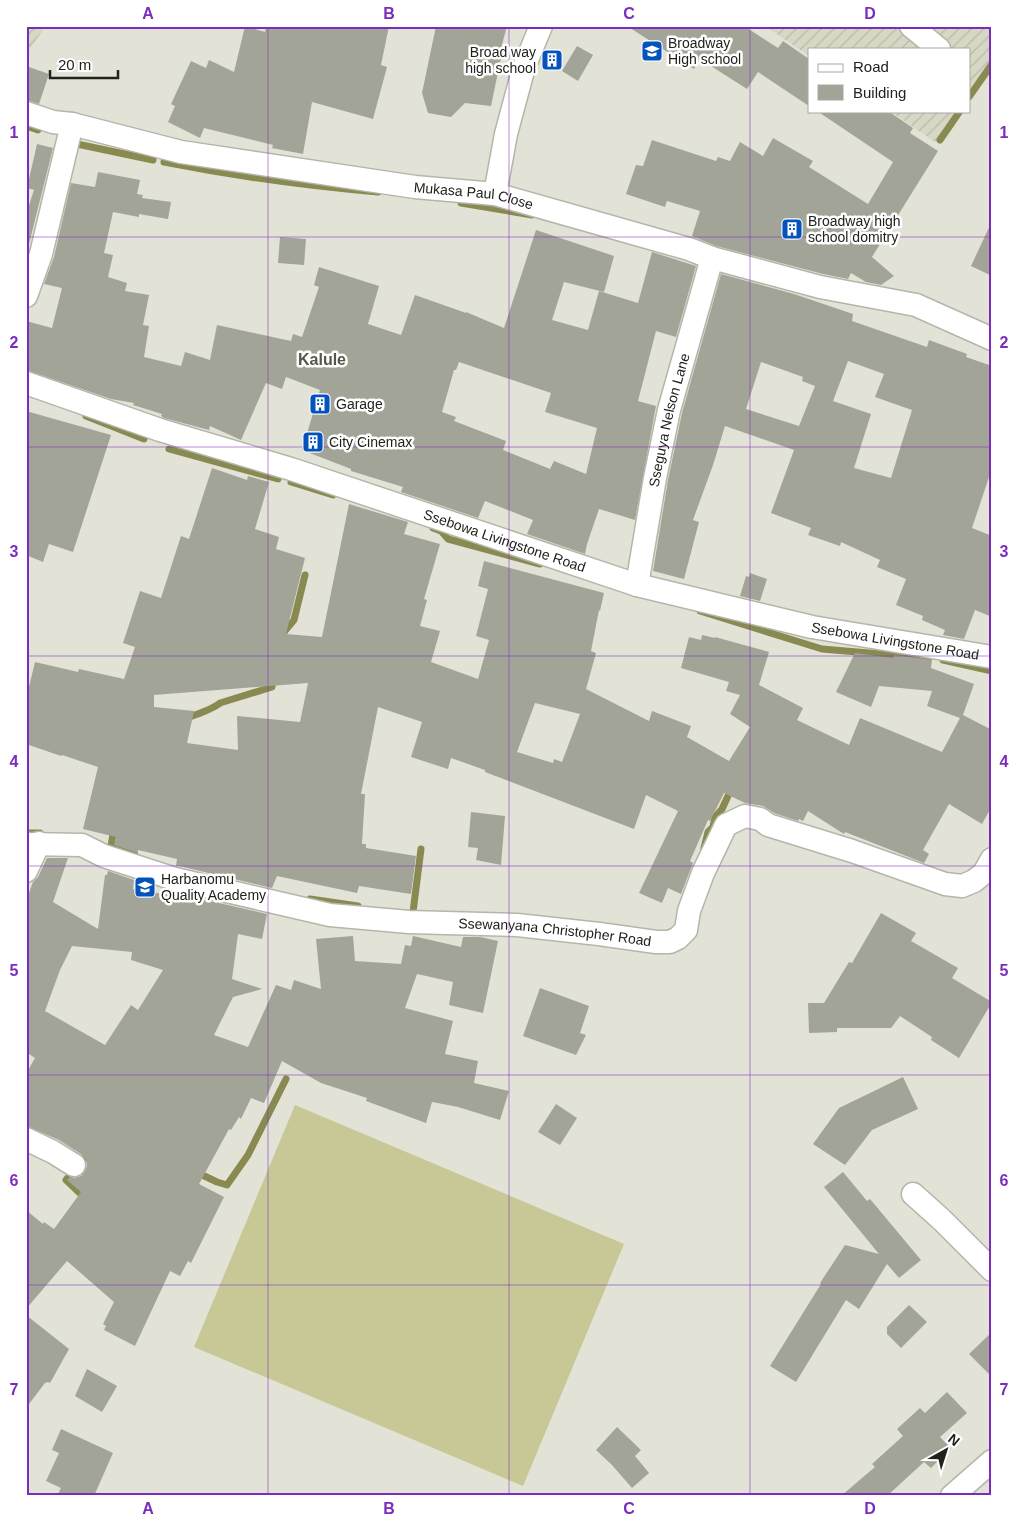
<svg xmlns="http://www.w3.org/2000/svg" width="1018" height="1522" viewBox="0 0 1018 1522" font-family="Arial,sans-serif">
	<defs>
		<pattern id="industrial-furrows" width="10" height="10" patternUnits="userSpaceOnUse" patternTransform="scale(1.25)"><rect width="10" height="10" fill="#d7d8c4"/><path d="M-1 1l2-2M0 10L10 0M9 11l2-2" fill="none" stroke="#b8b9a8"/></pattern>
	</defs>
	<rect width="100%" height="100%" fill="#e2e3d6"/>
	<g fill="url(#industrial-furrows)">
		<polygon points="26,26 46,26 26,54"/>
		<polygon points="765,26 992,26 992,60 969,92 969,49 809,49 809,56"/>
		<polygon points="890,111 956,111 935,142"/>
	</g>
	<polygon fill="#c7c895" points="295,1105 624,1244 523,1486 194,1347"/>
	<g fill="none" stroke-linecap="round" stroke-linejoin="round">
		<g stroke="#898a51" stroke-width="7">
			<polyline points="969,97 992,64"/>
			<polyline points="26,126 38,130"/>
			<polyline points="940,140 960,111"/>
			<polyline points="77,144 153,160"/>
			<path d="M164 162C235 176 306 186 378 192"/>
			<polyline points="461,203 532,215"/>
			<polyline points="86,416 144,439"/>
			<polyline points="169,449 278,479"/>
			<polyline points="291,482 333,495"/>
			<polyline points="433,528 441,531 448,539 540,564"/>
			<polyline points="700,611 822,649 928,658"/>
			<polyline points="283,637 284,632 294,620 305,575"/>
			<polyline points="943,660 992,671"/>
			<path d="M185 719C194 715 214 709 220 703L272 687 273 679"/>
			<polyline points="114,828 111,846 135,855"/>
			<polyline points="26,833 40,833"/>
			<polyline points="704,848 708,832 713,827 715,817 722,809 728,796"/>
			<polyline points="310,899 358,906"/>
			<polyline points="413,912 421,849"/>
			<polyline points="196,1172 217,1182 227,1185 248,1155 286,1079"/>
			<polyline points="87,1200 66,1180 90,1152"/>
		</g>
	</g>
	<g fill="#a3a498" fill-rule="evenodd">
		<polygon points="245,26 265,32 266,26 389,26 381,65 387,67 373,119 312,102 303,154 272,148 273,145 204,128 200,138 168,122 175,106 171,104 191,61 206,68 209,60 234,72"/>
		<polygon points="436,26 507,26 500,52 502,53 491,106 465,103 451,117 428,113 422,93"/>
		<polygon points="627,26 744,26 778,48 783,41 809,59 809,106 758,72 747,89 700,59 694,69"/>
		<polygon points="577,46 593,55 578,81 562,71"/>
		<polygon points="26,66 49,74 39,104 26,100"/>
		<polygon points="817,111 888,111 913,128 910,133 938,151 872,257 894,276 881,285 866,282 851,273 848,279 823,274 716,246 692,236 700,211 667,201 665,207 626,194 636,165 643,166 652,140 716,161 718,157 730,161 740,142 763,156 773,138 813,161 809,167 868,204 893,162"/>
		<polygon points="37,144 53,148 26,256 26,215 34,190 27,188"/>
		<path d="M98 172 140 180 137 194 143 195 142 198 171 202 168 219 139 214V217L113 212 104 253 113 255 108 277 127 283 125 291 149 295 143 325 149 326 144 357 181 366 185 352 210 360 217 325 291 341 293 334 302 337 319 287 314 285 319 267 379 286 368 324 401 335 415 295 466 313V312L504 328 536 230 614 256 604 292 564 282 552 320 588 330 599 291 638 303 652 252 696 266 676 337 656 331 638 401 656 406 635 520 599 509 587 544 585 554 527 534 533 520 485 501 478 518 401 492 403 487 351 471V469L302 450 320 390 286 377 282 389 266 383 241 440 210 426 209 430 164 418 161 416 162 414 133 405 134 403 111 399 26 370V321L52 328 62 288 44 284 54 257 71 183 95 187ZM459 362 551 393 545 412 597 428 586 474 554 461 550 469 503 450 506 441 454 421 456 417 442 412 454 370H456Z"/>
		<polygon points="992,221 992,276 971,266"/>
		<polygon points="280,237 306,239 304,265 278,263"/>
		<path d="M721 274 794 294 853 314 852 321 927 347 929 340 967 354 966 357 992 366V468L972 528 992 536V617L975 610 964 639 943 635 945 630 922 620 923 616 896 605 906 579 877 567 880 560 841 542 840 546 808 535 811 528 771 513 794 450 725 426 713 465 693 520 699 522 684 579 653 571 668 480 682 413ZM848 361 884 374 875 397 912 410 891 478 854 468 871 414 833 401ZM761 362 803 377 802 381 815 386 799 426 746 409Z"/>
		<polygon points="26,411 111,435 73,552 49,544 43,562 26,555"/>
		<path d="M212 468 247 480 248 476 269 482 255 529 279 537 276 549 305 558 286 634 322 637 349 504 408 522 404 534 440 544 424 599 427 600 420 626 440 631 431 662 478 679 489 640 476 636 488 589 478 586 484 561 604 593 600 611 599 610 591 651 596 653 586 689 649 721 652 711 691 726 687 737 729 761 750 727 730 714 740 695 726 691 729 682 681 668 689 637 701 640 702 635 715 638V637L769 652 759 685 803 708 797 720 849 745 860 718 942 752 960 718 927 706 932 691 879 686 871 707 836 692 855 653 893 658 894 655 932 660 931 668 974 684 963 715 992 730V806L982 824 949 804 923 850 929 854 924 863 845 832 844 834 808 811 803 821 799 819 798 821 774 813 763 806 745 803 724 793 710 821 708 820 690 861 693 863 681 894 668 888 662 903 639 893 678 811 646 795 634 829 485 772V770L451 758 448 769 411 757 422 722 378 707 361 794H365L362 844H366V848L416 856 411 894 359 886 357 893 277 876 272 888 179 866H176L177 859 138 850V853L114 845 116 837 83 829 98 767 62 755 61 756 26 744V687H29L35 662 78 672 79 669 124 679 135 647 123 643 140 591 161 598 181 536 189 539ZM308 683 300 722 237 716 238 750 187 743 194 711 154 707V695ZM535 703 580 714 562 762 554 759 553 763 517 752Z"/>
		<polygon points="750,573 767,579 760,601 740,596 746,576 749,577"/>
		<polygon points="471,812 505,816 501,865 476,860 478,848 468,847"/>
		<path d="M47 858H68L53 902 98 929 105 875H107L108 871 134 880 133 889 170 895 171 892 267 914 262 939 238 934 232 979 262 989 233 997 214 1035 248 1047 276 985 291 990 294 980 321 989 316 939 353 936 355 961 401 964 405 945 411 946 413 936 461 947 463 937H480L498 941 483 1013 449 1005 453 982 417 974 405 1008 453 1021 445 1054 478 1061 474 1083 509 1091 500 1120 458 1107 432 1102 426 1123 366 1101 367 1098 321 1083 282 1061 264 1103 251 1098 241 1119 239 1117 231 1130 229 1129 199 1184 224 1197 191 1263 188 1261 180 1276 170 1271 135 1346 104 1330 106 1326 103 1324 114 1302 67 1261 26 1309V1210L43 1224 44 1222 54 1229 81 1192 67 1180 70 1177 74 1178 81 1176 85 1171 87 1166 86 1159 81 1154 59 1140 26 1126V1074L35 1058 29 1054 28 1056H26V901L33 882 38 877ZM72 946 132 952 131 960 163 970 138 1010 131 1005 105 1045 45 1011 60 970Z"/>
		<polygon points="881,913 916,933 911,941 958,968 952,978 992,1002 959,1058 931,1040 932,1037 900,1016 891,1028 837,1028 837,1032 809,1033 808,1003 824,1003 849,962 852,963"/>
		<polygon points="540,988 589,1006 580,1033 586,1035 576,1055 523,1036"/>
		<polygon points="903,1077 918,1109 872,1130 845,1165 813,1144 839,1108"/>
		<polygon points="556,1104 577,1118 560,1145 538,1132"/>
		<polygon points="843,1172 867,1201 870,1199 921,1260 899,1278 887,1264 859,1309 846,1300 796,1382 770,1366 821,1284 820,1283 845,1245 879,1254 824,1187"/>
		<polygon points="909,1305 927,1322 901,1348 887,1334 887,1327"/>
		<polygon points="26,1315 69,1349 50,1383 48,1382 45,1383 26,1408"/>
		<polygon points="992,1332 992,1377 969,1354"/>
		<polygon points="87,1369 117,1386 102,1412 75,1396"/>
		<polygon points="947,1392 967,1413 940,1437 951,1448 931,1468 924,1462 887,1496 841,1496 875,1467 872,1464 903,1436 897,1429 920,1408 925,1413"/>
		<polygon points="617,1427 641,1450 635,1456 649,1473 632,1488 612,1465 596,1450"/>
		<polygon points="61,1429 113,1453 94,1496 57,1496 61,1488 46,1481 59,1453 52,1450"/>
	</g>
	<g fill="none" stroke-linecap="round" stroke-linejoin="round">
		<g stroke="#b5b6a9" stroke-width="25">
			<g id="minor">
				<polyline points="911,26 939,49"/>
				<path id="s1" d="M26 113 53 122 72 124 181 152 415 187 495 194 689 249 712 258 820 287 916 305 992 339"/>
				<polyline points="495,194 506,134 524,67 541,26"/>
				<polyline points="26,296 41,254 72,124"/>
				<path id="s2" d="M26 383 160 430 291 469 637 585 812 627 992 657"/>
				<path id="s3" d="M637 585 655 478 669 410 712 258"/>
				<path id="s4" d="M26 844 82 845 104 856 175 879 330 915 409 922 517 925 599 934 656 942H670L678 938 686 930 689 911 703 873 726 825 745 816 760 819 768 825 852 851 945 884 962 886 974 881 984 873 992 859"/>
				<polyline points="26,871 39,843"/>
				<polyline points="26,1139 53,1152 74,1165"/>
				<polyline points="913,1194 942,1220 992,1270"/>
				<polyline points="952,1496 992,1461"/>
			</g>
		</g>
		<use href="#minor" stroke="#fff" stroke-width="22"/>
	</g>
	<path fill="none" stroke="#7b2cbf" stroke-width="1" stroke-opacity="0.55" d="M268 26V1496M509 26V1496M750 26V1496M26 237H992M26 447H992M26 656H992M26 866H992M26 1075H992M26 1285H992"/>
	<defs>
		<g id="school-square" transform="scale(1.125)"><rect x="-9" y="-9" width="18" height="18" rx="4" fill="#0453bd" stroke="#fff"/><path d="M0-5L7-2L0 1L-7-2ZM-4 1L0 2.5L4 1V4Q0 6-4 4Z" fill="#fff"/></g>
		<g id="building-square" transform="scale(1.125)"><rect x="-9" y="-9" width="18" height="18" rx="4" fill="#0453bd" stroke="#fff"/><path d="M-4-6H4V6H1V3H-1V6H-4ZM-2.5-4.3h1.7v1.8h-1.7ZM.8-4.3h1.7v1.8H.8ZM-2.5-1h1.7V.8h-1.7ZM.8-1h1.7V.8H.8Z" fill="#fff"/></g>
	</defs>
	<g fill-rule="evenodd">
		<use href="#school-square" x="652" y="51"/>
		<use href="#building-square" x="552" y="60"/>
		<use href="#building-square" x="792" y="229"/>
		<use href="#building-square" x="320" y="404"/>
		<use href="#building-square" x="313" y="442"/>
		<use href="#school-square" x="145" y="887"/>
	</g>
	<g text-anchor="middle" stroke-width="5" stroke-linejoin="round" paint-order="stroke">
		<g font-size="14" fill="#22221d" stroke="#fff" text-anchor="start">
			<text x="668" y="48">Broadway<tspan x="668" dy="16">High school</tspan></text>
			<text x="536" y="57" text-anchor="end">Broad way<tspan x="536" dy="16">high school</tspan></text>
			<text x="808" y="226">Broadway high<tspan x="808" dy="16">school domitry</tspan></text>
			<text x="336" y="409">Garage</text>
			<text x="329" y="447">City Cinemax</text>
			<text x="161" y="884">Harbanomu<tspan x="161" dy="16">Quality Academy</tspan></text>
		</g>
		<g font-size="14" fill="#22221d" stroke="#fff">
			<text dy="5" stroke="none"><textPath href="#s1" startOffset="456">Mukasa Paul Close</textPath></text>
			<text dy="5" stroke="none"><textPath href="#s3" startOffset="168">Sseguya Nelson Lane</textPath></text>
			<text dy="5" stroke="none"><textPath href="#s2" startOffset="504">Ssebowa Livingstone Road</textPath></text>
			<text dy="5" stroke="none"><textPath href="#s2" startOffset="908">Ssebowa Livingstone Road</textPath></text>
			<text dy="5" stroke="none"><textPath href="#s4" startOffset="540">Ssewanyana Christopher Road</textPath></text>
		</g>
		<g font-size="16" font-weight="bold" fill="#55554a" stroke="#fff">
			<text x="322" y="365">Kalule</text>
		</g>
	</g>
	<rect width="1018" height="1522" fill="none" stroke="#ffffff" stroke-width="55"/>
	<rect x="808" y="48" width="162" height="65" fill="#ffffff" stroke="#a7a7a5"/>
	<rect x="818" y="64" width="25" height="8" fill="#ffffff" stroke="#a7a7a5"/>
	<text x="853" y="72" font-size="15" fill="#22221d">Road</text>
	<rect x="818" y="85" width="25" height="15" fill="#a3a498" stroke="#a7a7a5"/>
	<text x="853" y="98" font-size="15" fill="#22221d">Building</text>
	<g transform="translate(946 1450) rotate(39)" stroke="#ffffff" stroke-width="4" paint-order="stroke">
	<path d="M0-4L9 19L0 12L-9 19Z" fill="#22221d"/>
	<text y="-8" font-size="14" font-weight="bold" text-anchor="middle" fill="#22221d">N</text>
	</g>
	<path d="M50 70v8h68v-8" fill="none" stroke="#22221d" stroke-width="2.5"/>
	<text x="58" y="70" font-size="15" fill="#22221d" stroke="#ffffff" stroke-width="4" paint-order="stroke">20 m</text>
	<rect x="28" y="28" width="962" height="1466" fill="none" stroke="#7b2cbf" stroke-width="2"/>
	<g font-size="16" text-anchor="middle" font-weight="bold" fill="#7b2cbf">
		<text x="148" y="19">A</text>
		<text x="389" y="19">B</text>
		<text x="629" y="19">C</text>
		<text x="870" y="19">D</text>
		<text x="14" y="138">1</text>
		<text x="1004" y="138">1</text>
		<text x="14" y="348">2</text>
		<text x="1004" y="348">2</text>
		<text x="14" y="557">3</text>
		<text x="1004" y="557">3</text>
		<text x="14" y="767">4</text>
		<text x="1004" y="767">4</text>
		<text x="14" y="976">5</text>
		<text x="1004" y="976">5</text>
		<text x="14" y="1186">6</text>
		<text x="1004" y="1186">6</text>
		<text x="14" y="1395">7</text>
		<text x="1004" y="1395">7</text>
		<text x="148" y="1514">A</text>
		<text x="389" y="1514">B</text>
		<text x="629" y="1514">C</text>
		<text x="870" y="1514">D</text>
	</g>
</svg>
